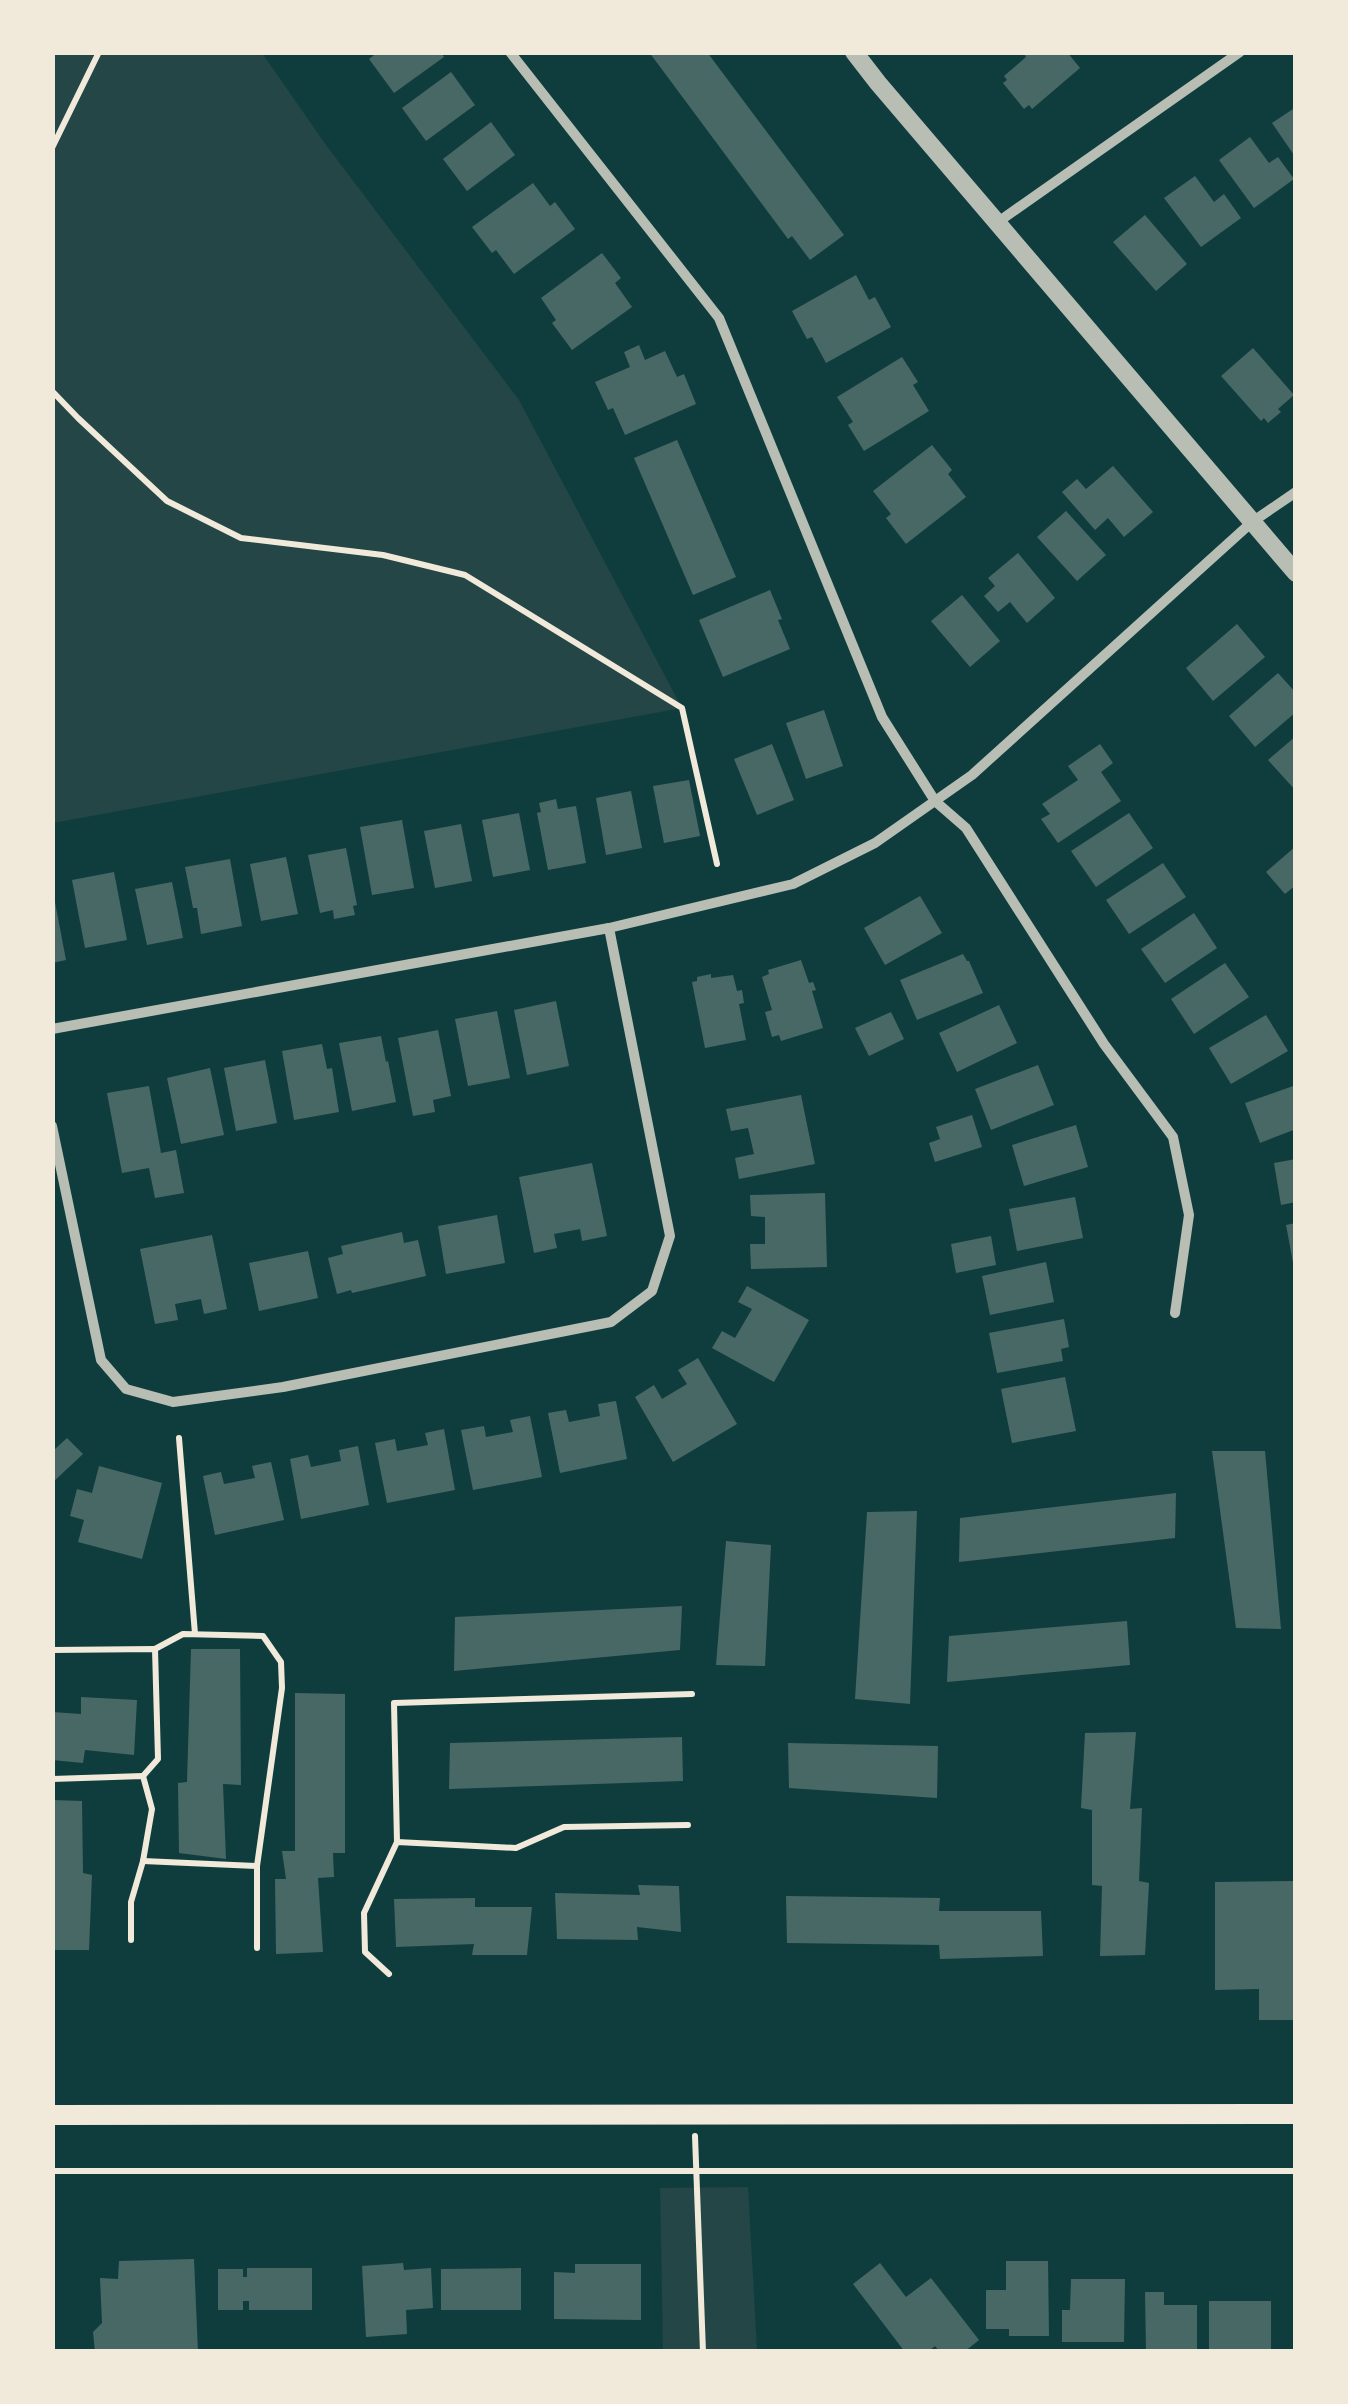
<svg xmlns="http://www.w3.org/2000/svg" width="1348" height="2404" viewBox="0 0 1348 2404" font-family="'Source Sans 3',sans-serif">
	<rect width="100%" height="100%" fill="#0f3d3e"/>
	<g fill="#244646">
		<polygon points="53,53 262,53 326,145 519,400 682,708 53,823"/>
		<polygon points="748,2187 757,2351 663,2351 660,2188"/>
	</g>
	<g fill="#486865">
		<polygon points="378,52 441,52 444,57 394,93 369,59"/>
		<polygon points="649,52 707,52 844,235 810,260 792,236 788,239"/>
		<polygon points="1027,52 1067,52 1080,68 1032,109 1029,105 1024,109 1003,83 1007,80 1004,76 1026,57 1025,55"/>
		<polygon points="451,72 475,105 426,141 402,108"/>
		<polygon points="1296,107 1296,158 1272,123"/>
		<polygon points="491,122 515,155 467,191 443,159"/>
		<polygon points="1250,137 1269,163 1278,157 1294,179 1254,208 1219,160"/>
		<polygon points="1195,176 1214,202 1224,194 1241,218 1201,247 1164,198"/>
		<polygon points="533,183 550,206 555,202 575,229 514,274 496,250 492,253 472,227"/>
		<polygon points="1145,215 1187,264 1156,291 1113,242"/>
		<polygon points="602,253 621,278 615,283 632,307 572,350 552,323 556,320 541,298"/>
		<polygon points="856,275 869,300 875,297 891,327 826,363 812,337 807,339 792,311"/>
		<polygon points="639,345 645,360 665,351 677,377 684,374 696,404 625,435 613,408 608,410 595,382 630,367 624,352"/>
		<polygon points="1253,348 1294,395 1278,409 1281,412 1268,423 1264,418 1261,421 1221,376"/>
		<polygon points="902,357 918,382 913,385 929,411 864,451 848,425 853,422 837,397"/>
		<polygon points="677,440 736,577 693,595 634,458"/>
		<polygon points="932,445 952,470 948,474 966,497 906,544 886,518 891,514 873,491"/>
		<polygon points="1113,466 1153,512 1124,537 1108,518 1095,530 1062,492 1077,479 1086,489"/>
		<polygon points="1066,511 1106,555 1077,581 1037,537"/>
		<polygon points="1018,553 1055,598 1027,623 1010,602 998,612 984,596 995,586 988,578"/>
		<polygon points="770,590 782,619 778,620 790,649 723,677 699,620"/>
		<polygon points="962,595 1000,641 970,667 931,621"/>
		<polygon points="1237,624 1265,657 1213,701 1186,668"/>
		<polygon points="1278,673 1296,693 1296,712 1255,747 1229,716"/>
		<polygon points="824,710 843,766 806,779 786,723"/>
		<polygon points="1296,736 1296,791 1268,760"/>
		<polygon points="772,744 794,800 757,815 734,759"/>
		<polygon points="1100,744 1113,763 1101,772 1121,801 1058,843 1041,819 1050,814 1042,804 1078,780 1068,766"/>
		<polygon points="689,780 700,836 664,843 653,786"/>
		<polygon points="631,791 642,848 606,855 596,798"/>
		<polygon points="556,799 558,809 576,806 586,863 548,870 537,813 541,812 539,803"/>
		<polygon points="519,813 530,870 493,877 482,820"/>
		<polygon points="1129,813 1153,848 1096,887 1071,851"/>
		<polygon points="402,820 414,888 372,895 360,827"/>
		<polygon points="461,824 472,881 435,888 424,831"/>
		<polygon points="1296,846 1296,885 1285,894 1266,872"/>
		<polygon points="346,848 357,905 353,906 355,915 334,919 333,910 320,913 308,855"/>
		<polygon points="286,857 298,914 261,921 250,864"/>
		<polygon points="230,859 242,926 201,934 197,908 193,908 185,867"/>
		<polygon points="1163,863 1186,897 1129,934 1106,900"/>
		<polygon points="114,872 127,940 85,948 72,880"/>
		<polygon points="172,882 183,938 147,945 135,889"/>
		<polygon points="920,896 942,933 885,965 864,928"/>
		<polygon points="54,897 66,960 52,963 52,898"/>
		<polygon points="1194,913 1217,948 1165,983 1141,949"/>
		<polygon points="963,954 967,961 969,961 983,993 917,1020 900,980"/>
		<polygon points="801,960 809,983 813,982 816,990 812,991 823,1028 781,1041 779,1035 772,1037 765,1012 772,1010 762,977 769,974 768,970"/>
		<polygon points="1225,963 1249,997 1194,1034 1171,999"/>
		<polygon points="711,974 711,978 733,975 737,991 742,990 744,1003 739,1004 746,1040 705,1048 692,982 697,981 697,977"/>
		<polygon points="556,1001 569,1066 527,1075 514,1010"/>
		<polygon points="999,1005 1017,1043 957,1072 939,1033"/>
		<polygon points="497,1011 510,1078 468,1086 455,1019"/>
		<polygon points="891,1012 904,1039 869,1056 855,1028"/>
		<polygon points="1266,1015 1288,1051 1231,1084 1209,1048"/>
		<polygon points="438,1030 451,1096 433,1100 435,1112 413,1116 398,1038"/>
		<polygon points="381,1036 386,1062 388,1061 396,1102 352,1111 339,1043"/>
		<polygon points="322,1044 327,1069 332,1068 339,1112 294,1120 282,1051"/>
		<polygon points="265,1060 277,1123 236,1131 224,1068"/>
		<polygon points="1038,1065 1054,1105 991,1130 975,1089"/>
		<polygon points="210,1068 224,1135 181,1144 167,1078"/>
		<polygon points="1296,1085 1296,1129 1260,1143 1245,1103"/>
		<polygon points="149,1086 161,1153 176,1150 184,1193 155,1198 149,1168 122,1173 107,1093"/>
		<polygon points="801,1095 815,1164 739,1179 735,1158 754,1154 748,1128 731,1131 726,1109"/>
		<polygon points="972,1115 982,1147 935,1162 929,1143 940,1139 936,1127"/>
		<polygon points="1076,1125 1088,1167 1024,1186 1012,1145"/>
		<polygon points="1296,1159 1296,1202 1281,1205 1274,1163"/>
		<polygon points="592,1163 607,1236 582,1241 580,1229 554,1234 557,1248 534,1253 519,1177"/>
		<polygon points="825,1193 827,1267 751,1269 750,1244 765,1244 765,1217 751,1216 750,1195"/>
		<polygon points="1075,1197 1083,1238 1017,1251 1009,1209"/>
		<polygon points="497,1215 505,1263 446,1274 438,1226"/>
		<polygon points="1296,1223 1296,1268 1294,1268 1286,1225"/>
		<polygon points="402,1232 404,1243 418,1240 426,1276 352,1293 351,1290 337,1294 328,1258 343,1254 341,1246"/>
		<polygon points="212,1235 227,1309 204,1314 201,1299 175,1304 178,1320 155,1324 140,1249"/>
		<polygon points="991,1236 996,1265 956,1273 951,1244"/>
		<polygon points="308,1251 318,1298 259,1311 249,1263"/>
		<polygon points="1046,1262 1054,1302 990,1315 982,1276"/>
		<polygon points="747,1286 809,1320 774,1382 712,1348 722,1331 735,1338 752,1309 738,1302"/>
		<polygon points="1064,1319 1069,1347 1061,1349 1063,1361 997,1373 989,1333"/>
		<polygon points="698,1358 737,1424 673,1462 635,1397 654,1385 662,1399 687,1384 678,1370"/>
		<polygon points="1065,1377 1076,1431 1012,1443 1001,1389"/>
		<polygon points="616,1401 627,1459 560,1473 548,1413 566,1410 569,1422 600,1416 598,1404"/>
		<polygon points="530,1416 542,1477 473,1490 461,1430 484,1426 486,1437 513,1432 510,1420"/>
		<polygon points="444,1429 455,1490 387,1503 375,1443 395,1439 397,1451 428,1445 425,1433"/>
		<polygon points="67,1438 83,1454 52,1483 52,1446 55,1449"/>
		<polygon points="358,1446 369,1505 301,1519 290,1459 308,1455 311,1467 341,1461 339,1450"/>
		<polygon points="1212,1451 1265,1451 1281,1629 1236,1628"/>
		<polygon points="271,1462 284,1520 215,1535 203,1476 221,1472 224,1484 255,1478 252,1466"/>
		<polygon points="99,1466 162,1483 142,1559 78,1542 84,1520 70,1516 77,1489 92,1493"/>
		<polygon points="1176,1493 1175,1538 959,1562 960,1518"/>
		<polygon points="917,1511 910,1704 855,1699 867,1512"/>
		<polygon points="726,1541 771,1545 765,1666 716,1665"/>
		<polygon points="682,1606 680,1650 454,1671 455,1617"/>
		<polygon points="1127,1621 1130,1665 947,1682 949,1636"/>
		<polygon points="191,1649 240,1649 241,1785 223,1784 226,1859 179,1853 178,1783 187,1782"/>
		<polygon points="295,1693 345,1694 345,1853 333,1853 334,1877 318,1878 323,1952 276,1954 275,1879 286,1879 282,1851 295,1851"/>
		<polygon points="81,1697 137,1700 134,1755 85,1750 83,1763 52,1760 52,1712 81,1714"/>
		<polygon points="1136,1732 1130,1809 1142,1808 1139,1881 1149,1883 1145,1955 1100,1956 1102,1886 1092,1885 1092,1810 1081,1808 1085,1733"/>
		<polygon points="682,1737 683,1781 449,1789 450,1743"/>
		<polygon points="788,1743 938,1746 937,1798 789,1788"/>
		<polygon points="52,1800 82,1801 83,1873 92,1875 89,1950 52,1950"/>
		<polygon points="1296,1881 1296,2020 1259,2020 1259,1989 1215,1990 1215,1882"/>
		<polygon points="638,1885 679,1886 681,1932 637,1927 638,1940 557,1939 555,1893 640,1895"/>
		<polygon points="786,1896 940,1898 939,1911 1041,1911 1043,1956 940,1959 939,1945 787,1943"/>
		<polygon points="475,1898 475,1907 532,1907 527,1955 472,1955 474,1944 396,1947 394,1899"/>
		<polygon points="194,2259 198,2352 95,2352 93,2332 102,2323 100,2278 118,2279 119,2261"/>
		<polygon points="1006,2261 1048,2261 1049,2336 1009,2336 1009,2329 986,2329 986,2290 1006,2290"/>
		<polygon points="403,2263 404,2270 431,2268 433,2308 406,2310 407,2334 366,2337 362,2266"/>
		<polygon points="880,2263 906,2297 931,2278 979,2340 964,2352 940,2352 935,2346 928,2352 905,2352 853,2284"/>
		<polygon points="575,2264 641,2264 641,2320 554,2319 554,2272 575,2273"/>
		<polygon points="247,2268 312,2268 312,2310 249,2310 249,2301 243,2301 243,2310 218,2310 218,2269 243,2269 243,2277 247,2277"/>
		<polygon points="521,2268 521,2310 441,2310 441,2269"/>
		<polygon points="1071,2279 1125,2279 1124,2342 1062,2342 1062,2310 1070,2310"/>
		<polygon points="1145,2292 1164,2292 1164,2305 1197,2305 1197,2352 1146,2352"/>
		<rect x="1209" y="2301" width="62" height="51"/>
	</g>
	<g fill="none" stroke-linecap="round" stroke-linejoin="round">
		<g stroke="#f1e9da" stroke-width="6">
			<polyline points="52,148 99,52"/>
			<polyline points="52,391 78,418 167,501 241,538 383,555 465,575 682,708 717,864"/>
			<polyline points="179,1438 195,1634"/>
			<polyline points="155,1649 183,1634 263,1636 281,1662 282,1688 257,1866"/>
			<polyline points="52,1650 155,1649 158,1759 143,1776"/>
			<polyline points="52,1779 143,1776 152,1809 143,1861 131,1902 131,1940"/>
			<polyline points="397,1842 394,1703 692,1694"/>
			<polyline points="143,1861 257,1866 257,1948"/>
			<polyline points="389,1974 365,1952 364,1913 397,1842 516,1848 564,1827 688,1825"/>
			<polyline points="695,2136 703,2352"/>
			<polyline points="52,2171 1296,2171"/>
		</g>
		<g stroke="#b8beb3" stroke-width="10">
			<polyline points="510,52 719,318 882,717 935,801 966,828 1104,1044 1173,1137 1189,1215 1175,1313"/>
			<polyline points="998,222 1240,52"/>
			<polyline points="52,1029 609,928 793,884 875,843 972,775 1252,522 1296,492"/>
			<polyline points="52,1126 101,1360 126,1389 173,1402 283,1387 611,1322 652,1291 670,1236 609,928"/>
		</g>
		<polyline stroke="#b8beb3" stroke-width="18" points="854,52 878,83 1296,573"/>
		<polyline stroke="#f1e9da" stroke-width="20" points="52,2115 1296,2114"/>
	</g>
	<rect width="1348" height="2404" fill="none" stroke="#f1e9da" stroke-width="110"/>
</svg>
